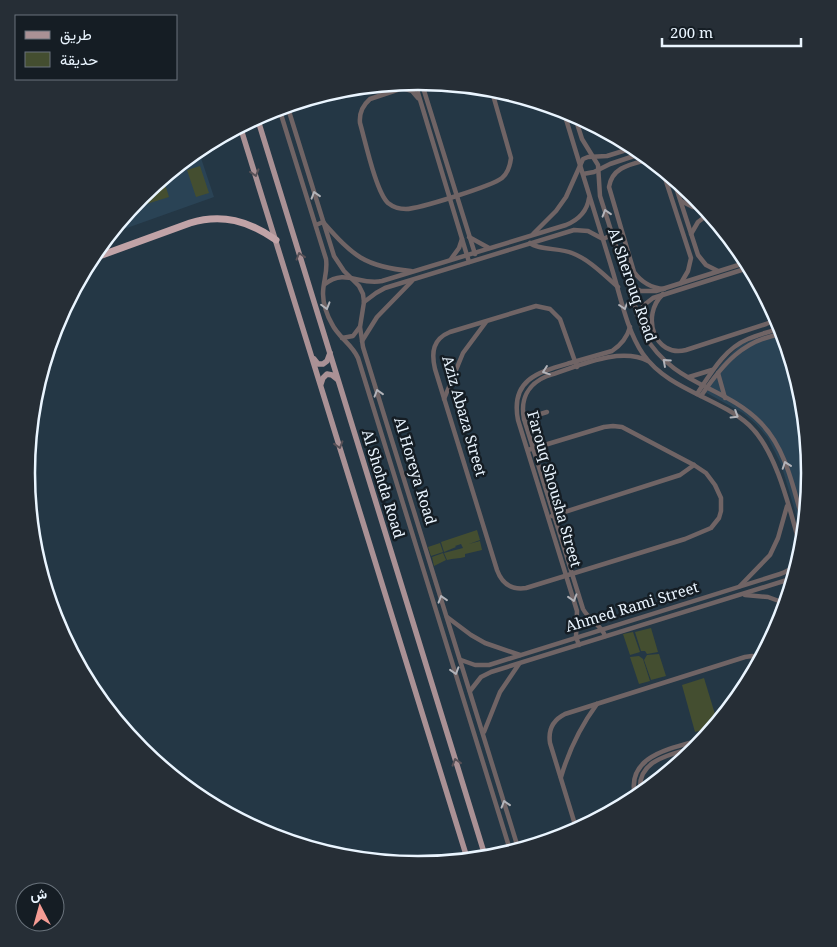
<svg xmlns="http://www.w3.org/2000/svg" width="837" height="947" viewBox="0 0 837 947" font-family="'Noto Serif',Vazirmatn,serif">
	<rect width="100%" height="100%" fill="#243745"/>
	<g fill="#2a4355">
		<polygon points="198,149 214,197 110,234 141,196"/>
		<polygon points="783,330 803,397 811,474 804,541 781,464 768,438 756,424 743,413 703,391 720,365 740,345 754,339"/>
	</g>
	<g fill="#444e30">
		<polygon points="200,166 209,193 196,197 187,170"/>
		<polygon points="163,178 169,197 137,207 136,203 141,196"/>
		<path d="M477 530 480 540 469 544 480 541 482 550 465 554V557C458 559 454 558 447 560L444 553 463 548 461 544 455 546 456 547 444 552 441 542Z"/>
		<polygon points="440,543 443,552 431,556 428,547"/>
		<polygon points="443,553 446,560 434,566 432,557"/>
		<polygon points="651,628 658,652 647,654 645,651 641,651 635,632"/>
		<polygon points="633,632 640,652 630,655 623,634"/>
		<polygon points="659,654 666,676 651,680 644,660 647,655"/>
		<polygon points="639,656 643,659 650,681 639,684 630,657"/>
		<polygon points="704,678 718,724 716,726 695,732 682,685"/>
	</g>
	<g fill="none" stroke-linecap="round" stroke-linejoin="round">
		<g stroke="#706465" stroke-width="4.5">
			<polyline points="421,81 475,254"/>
			<polyline points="415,83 469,262"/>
			<path d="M415 84 370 99C362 106 359 113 360 123 365 140 376 192 388 203 393 207 400 209 406 209 418 209 492 186 502 178 508 173 510 166 511 158L491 88"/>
			<polyline points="402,88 412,91 418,98"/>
			<polyline points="287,105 334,256 344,271 359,286 363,294 364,302 360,327 363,347 519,851"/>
			<path d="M279 108 326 259C328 272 323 281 323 294 323 303 327 316 332 324 338 337 352 344 358 358L511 853"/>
			<path d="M563 109C579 163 596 216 612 269 620 295 627 331 643 354 668 390 718 397 749 425 778 452 791 515 802 553"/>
			<path d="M574 114 582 139 598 165 600 196 644 334C673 386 724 385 761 423 788 451 794 493 805 528"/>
			<polyline points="575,118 630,149"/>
			<path d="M650 159C633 164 612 166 609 187L634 272C642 283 651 288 664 289"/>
			<polyline points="643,161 655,167 665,178 691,258 688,271 681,283"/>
			<polyline points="583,174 594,172 610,164 643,153"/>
			<polyline points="673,178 698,255 706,265 718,271"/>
			<polyline points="681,201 693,207 706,208"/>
			<path d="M316 225 323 222C353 256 365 267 411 271"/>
			<polyline points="533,234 556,211 566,197 583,159 588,157 607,156 636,147"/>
			<polyline points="691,234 698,222 710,213"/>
			<polyline points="469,237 489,248"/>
			<path d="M530 243C537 250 561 248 572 253 590 260 604 275 618 287"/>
			<polyline points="451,259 459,248 462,239"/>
			<path d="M325 284C345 268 360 286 382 281L566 225C578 220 587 212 589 198"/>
			<polyline points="628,285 641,291 656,291 748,262"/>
			<path d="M663 294C640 316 655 358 686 350L766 324 778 319"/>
			<polyline points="364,302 376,293 385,288 574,230 588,231 603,239 612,235"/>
			<polyline points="637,315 644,305 653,298 751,267"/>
			<polyline points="342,338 353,336 359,328"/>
			<polyline points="362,341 377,317 412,281"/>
			<polyline points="718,373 725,398"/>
			<polyline points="689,377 712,370"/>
			<path d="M697 394C711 373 724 349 748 339 759 334 771 332 782 327"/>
			<path d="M701 396C722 365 744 338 784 334"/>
			<polyline points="444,399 463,353 486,322"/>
			<polyline points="524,419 547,412"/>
			<path d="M528 450 604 427 613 426 622 427 694 465 706 473 715 485 721 498V511L719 518 711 528 685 539 526 588C512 590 502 584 497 570L435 369C431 352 433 339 450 332L536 306 550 309 560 319 577 367"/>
			<polyline points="552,516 680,475 694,465"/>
			<polyline points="740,586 770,555 778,538 787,506"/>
			<polyline points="745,595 768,597 787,604"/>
			<polyline points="447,617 471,635 485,643 520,655"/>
			<path d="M605 636C602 626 589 620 583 609L524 419C520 399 528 384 547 376 577 367 619 346 648 361"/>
			<path d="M579 645 576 637 577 611 518 420C510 379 539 372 570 363 584 359 598 355 612 351 621 345 627 338 630 327"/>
			<path d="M461 660 475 665H489L780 574C792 570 798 564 802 553"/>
			<polyline points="470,691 481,677 491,672 787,580 794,580"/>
			<polyline points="484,732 500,692 519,664"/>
			<path d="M561 777C569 750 580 727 597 704"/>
			<path d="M641 796C633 758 674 754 700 746"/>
			<path d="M636 800C622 754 675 748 707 738"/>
			<path d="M577 831 550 743C548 730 553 720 565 714L745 657 752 656 762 659"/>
		</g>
		<g stroke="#aa9195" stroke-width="5.5">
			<polyline points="257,117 486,859"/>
			<polyline points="240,126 468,861"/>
			<polyline points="314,359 318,364 323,364 327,361 330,353"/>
			<polyline points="321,384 323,378 327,374 332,375 337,379"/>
		</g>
		<path stroke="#c1a3a7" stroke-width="7" d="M91 259 190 223C222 213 249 221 276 240"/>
	</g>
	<defs><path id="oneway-chevron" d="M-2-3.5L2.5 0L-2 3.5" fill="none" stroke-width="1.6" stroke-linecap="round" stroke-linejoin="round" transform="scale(1.25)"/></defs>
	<g stroke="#585157">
		<use href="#oneway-chevron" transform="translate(255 173) rotate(73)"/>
		<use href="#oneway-chevron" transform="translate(300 256) rotate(-107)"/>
		<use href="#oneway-chevron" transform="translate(339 445) rotate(73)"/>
		<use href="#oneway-chevron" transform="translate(456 762) rotate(-107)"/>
	</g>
	<g stroke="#b3b4ba">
		<use href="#oneway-chevron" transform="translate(315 195) rotate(-107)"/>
		<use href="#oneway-chevron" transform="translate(606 213) rotate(-107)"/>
		<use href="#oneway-chevron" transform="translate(326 306) rotate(74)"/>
		<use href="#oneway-chevron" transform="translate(624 306) rotate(72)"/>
		<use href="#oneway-chevron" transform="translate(666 362) rotate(-138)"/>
		<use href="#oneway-chevron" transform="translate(546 371) rotate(161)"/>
		<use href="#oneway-chevron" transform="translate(378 393) rotate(-107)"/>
		<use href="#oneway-chevron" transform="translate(735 415) rotate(32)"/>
		<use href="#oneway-chevron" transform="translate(786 465) rotate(-109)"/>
		<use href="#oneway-chevron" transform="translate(573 598) rotate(73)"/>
		<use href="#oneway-chevron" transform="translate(442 599) rotate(-107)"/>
		<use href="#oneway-chevron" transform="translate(455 671) rotate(73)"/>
		<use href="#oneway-chevron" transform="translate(505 804) rotate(-107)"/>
	</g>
	<g text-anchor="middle" stroke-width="5" stroke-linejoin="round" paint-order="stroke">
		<g font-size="15" fill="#eaf5ff" stroke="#151d24">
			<text transform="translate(632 285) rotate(71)" y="5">Al Sherouq Road</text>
			<text transform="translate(464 416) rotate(74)" y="5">Aziz Abaza Street</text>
			<text transform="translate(415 471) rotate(73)" y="5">Al Horeya Road</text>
			<text transform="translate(383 484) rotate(73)" y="5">Al Shohda Road</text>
			<text transform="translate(554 489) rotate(74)" y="5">Farouq Shousha Street</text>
			<text transform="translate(632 607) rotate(-17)" y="5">Ahmed Rami Street</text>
		</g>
	</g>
	<path d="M0 0H837V947H0ZM35 473a383 383 0 1 1 766 0a383 383 0 1 1-766 0Z" fill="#262e36" fill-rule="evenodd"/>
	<path fill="none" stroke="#eaf5ff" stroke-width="2.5" d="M35 473a383 383 0 1 1 766 0a383 383 0 1 1-766 0Z"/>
	<rect x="15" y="15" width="162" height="65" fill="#151d24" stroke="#6a737c"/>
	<rect x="25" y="31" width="25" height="8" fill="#aa9195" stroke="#6a737c"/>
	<text x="60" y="40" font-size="15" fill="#eaf5ff">طريق</text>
	<rect x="25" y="52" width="25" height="15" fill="#444e30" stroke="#6a737c"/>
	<text x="60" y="65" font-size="15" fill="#eaf5ff">حديقة</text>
	<g transform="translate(40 907) rotate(354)"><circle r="24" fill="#151d24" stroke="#6a737c"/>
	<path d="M0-4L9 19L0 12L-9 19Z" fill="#f59c94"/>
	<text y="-8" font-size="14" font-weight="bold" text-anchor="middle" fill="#eaf5ff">ش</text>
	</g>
	<path d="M662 38v8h139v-8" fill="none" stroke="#eaf5ff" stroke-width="2.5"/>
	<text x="670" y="38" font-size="15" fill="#eaf5ff" stroke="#151d24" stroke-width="4" paint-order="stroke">200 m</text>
</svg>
